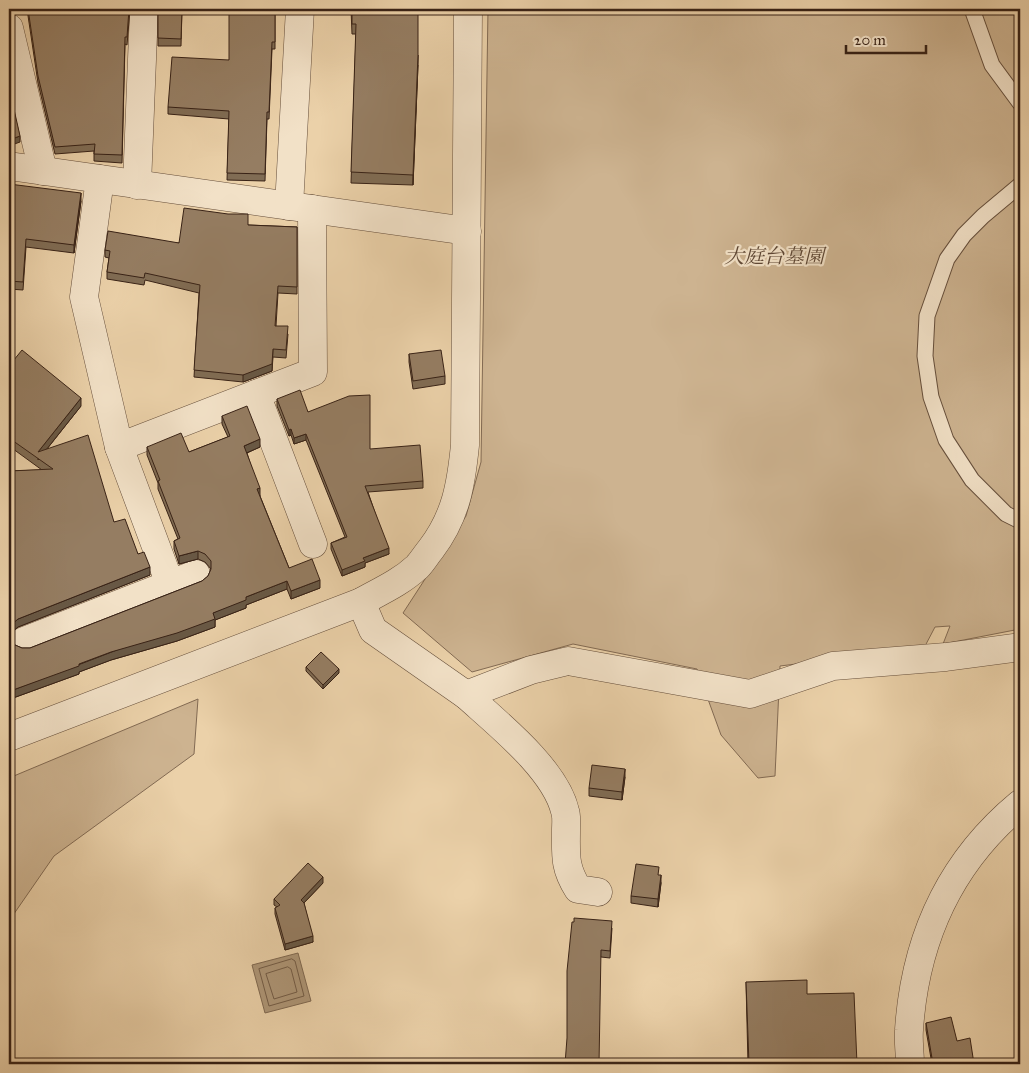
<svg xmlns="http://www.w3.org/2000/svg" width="1029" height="1073" viewBox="0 0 1029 1073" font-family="'IM FELL Great Primer','Noto Serif JP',serif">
	<rect width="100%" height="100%" fill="#ebd1a9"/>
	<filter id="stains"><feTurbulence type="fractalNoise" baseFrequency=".004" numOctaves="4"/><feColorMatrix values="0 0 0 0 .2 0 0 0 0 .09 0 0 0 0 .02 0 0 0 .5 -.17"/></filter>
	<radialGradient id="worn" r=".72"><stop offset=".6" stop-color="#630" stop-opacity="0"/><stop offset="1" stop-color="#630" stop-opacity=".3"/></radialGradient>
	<g fill="#cdb390" stroke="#826a53">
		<polygon points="488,9 1020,9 1020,629 943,644 950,626 935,627 924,648 780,666 775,776 758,778 721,735 697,669 573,644 472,672 403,613 466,516 481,462"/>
		<polygon points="198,699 194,754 54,856 9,921 9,778"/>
	</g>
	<polygon fill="#ae9677" stroke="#7f6850" points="298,953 311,1001 265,1013 252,965"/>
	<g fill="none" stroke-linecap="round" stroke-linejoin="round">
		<g stroke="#735c46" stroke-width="1">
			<polygon points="292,959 295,961 304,996 269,1006 259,969"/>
			<polygon points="288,967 291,969 297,992 274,999 266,974"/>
		</g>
		<g stroke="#654e3b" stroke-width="17">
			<g id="service">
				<polyline points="972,9 992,65 1020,103"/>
				<polyline points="1020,185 983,216 964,235 947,259 927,316 925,356 931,397 946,440 972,480 1006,514 1020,521"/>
			</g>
		</g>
		<g stroke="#654e3b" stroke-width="29">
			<g id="minor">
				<polyline points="9,28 43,171"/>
				<polyline points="9,166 467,231"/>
				<polyline points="100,179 84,297 119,447 313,372 312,209"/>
				<polyline points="137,185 144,9"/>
				<polyline points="289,206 300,9"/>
				<polyline points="256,394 313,544"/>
				<polyline points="119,447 170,584"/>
				<polyline points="361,602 373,630 466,695 531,670 568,661 750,694 833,666 946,657 1020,647"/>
				<polyline points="24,641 196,574"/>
				<path d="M466 695C498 724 555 769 565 811 567 817 566 824 566 830 566 855 564 867 578 889L598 892"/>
			</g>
		</g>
		<g stroke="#654e3b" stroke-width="29">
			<g id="tertiary">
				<path d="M9 737 361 602C381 591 401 582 417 567 422 562 426 555 431 549 456 516 461 485 465 445L468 9"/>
				<path d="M910 1064C910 1053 908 1041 909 1030 915 939 950 862 1020 804"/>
			</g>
		</g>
		<use href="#service" stroke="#f2e1c7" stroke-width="15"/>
		<use href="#minor" stroke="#f2e1c7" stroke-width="28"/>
		<use href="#tertiary" stroke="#f2e1c7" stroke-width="28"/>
	</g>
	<g fill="#806c54" stroke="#382216">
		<polygon points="27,9 130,9 127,45 125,44 122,163 94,161 94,151 55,154 38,83"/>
		<polygon points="158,9 182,9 181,46 158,46"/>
		<polygon points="275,9 275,49 272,49 269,119 267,119 265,181 227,180 229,119 168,114 168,107 229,60"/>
		<polygon points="351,9 418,65 413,185 351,183 356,34 352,34"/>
		<polygon points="9,184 81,201 74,253 26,247 23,290 9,289"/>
		<polygon points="248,225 297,227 297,294 278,293 276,326 288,334 286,358 273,357 272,371 243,382 194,377 199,293 145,280 144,285 107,279 107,272 109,258 105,257 105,250 179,243"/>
		<polygon points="409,354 445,376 445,384 413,389 409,362"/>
		<polygon points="9,366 81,406 47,449 114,522 138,554 150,575 18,627 12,632 9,637 10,639 15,645 22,648 30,648 202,581 208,576 211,569 205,562 198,559 179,564 174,549 174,541 178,539 158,489 158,483 147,455 147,447 189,452 228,437 222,424 222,416 260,447 247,453 260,496 289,568 320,588 291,599 287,589 246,605 246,608 215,620 215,627 177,641 111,660 79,672 79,674 13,698 9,687 9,471 42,470 9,446"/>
		<polygon points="277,399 308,412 423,481 423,488 368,492 389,554 365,563 365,567 342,576 331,549 331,543 345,537 306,440 294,444 291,435 289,436 277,406"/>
		<polygon points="306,667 339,673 323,689 306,671"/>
		<polygon points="625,777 622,800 589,796 589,788"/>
		<polygon points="658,875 661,883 658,907 631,903 631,896"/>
		<polygon points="323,883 304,903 313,942 285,950 275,914 275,908 277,907 274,905 274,899"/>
		<polygon points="574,922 612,928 610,958 601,957"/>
		<polygon points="746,982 857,1064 748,1064"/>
		<polygon points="926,1023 974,1064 932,1064 926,1030"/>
	</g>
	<g fill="#685845" stroke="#382216">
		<polygon points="418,55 418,65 413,185 413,175"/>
		<polygon points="20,136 20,142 9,146 9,140"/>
		<polygon points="81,193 81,201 74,253 74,245"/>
		<polygon points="273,349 272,371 243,382 243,375"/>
		<polygon points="81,398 81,406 38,460 38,452"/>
		<polygon points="291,429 291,435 289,436 289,430"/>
		<polygon points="306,434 306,440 294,444 294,438"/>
		<polygon points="260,439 260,447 244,454 244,446"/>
		<polygon points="260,488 260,496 257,497 257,489"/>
		<polygon points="389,548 389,554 365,563 365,567 342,576 342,570 363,558"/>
		<polygon points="198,551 198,559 179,564 179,556"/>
		<polygon points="150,567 150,575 18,627 12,632 9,639 9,631 12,624 18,619"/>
		<polygon points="320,580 320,588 291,599 291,591"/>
		<polygon points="287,581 287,589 246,605 246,608 215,620 215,627 177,641 111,660 79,672 79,674 13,698 13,690 213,613 246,597"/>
		<polygon points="339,669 339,673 323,689 323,685"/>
		<polygon points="625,769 625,777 622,800 622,792"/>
		<polygon points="661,875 661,883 658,907 658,899"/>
		<polygon points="323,877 323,883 301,906 301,900"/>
		<polygon points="313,936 313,942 285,950 285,944"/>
	</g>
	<g fill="#957d62" stroke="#382216">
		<polygon points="28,9 129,9 127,37 125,37 122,155 94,154 95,144 55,147 38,76"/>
		<polygon points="158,9 182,9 181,39 158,38"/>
		<polygon points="229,9 275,9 275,42 272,42 269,112 267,112 265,174 227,173 229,111 168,107 172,57 229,60"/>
		<polygon points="352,9 418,9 418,55 413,175 351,172 356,24 352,24"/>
		<polygon points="9,92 11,96 20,136 9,140"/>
		<polygon points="9,184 81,193 74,245 26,239 23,282 9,281"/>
		<polygon points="184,208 228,214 248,214 248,225 297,227 297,287 278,286 275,326 288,326 286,350 273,349 272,364 243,375 194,370 200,285 145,273 144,278 107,272 110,251 105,250 108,231 179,243"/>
		<polygon points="22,350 81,398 38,452 88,435 114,522 125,519 138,554 144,552 150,567 18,619 12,624 9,631 9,471 53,469 9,438 9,405 12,401 9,398 9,366"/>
		<polygon points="441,350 445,376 413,381 409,354"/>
		<polygon points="300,390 308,412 349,396 370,395 370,449 420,445 423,481 365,486 389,548 363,558 365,561 342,570 331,543 347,537 306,434 294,438 291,429 289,430 277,399"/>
		<polygon points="247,406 260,439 244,446 260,488 257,489 289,568 312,559 320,580 291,591 287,581 246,597 246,600 213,613 215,619 177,633 111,652 79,664 79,666 13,690 9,679 9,633 10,639 15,645 22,648 30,648 202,581 208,576 211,569 211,561 205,554 198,551 179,556 174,541 180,538 158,481 160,480 147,447 181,433 189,452 230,436 222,416"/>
		<polygon points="321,652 339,669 323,685 306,667"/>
		<polygon points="592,765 625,769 622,792 589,788"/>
		<polygon points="308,863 323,877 301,900 304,903 313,936 285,944 275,908 280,905 274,899"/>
		<polygon points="636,864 659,867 658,875 661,875 658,899 631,896"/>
		<polygon points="574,918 612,921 610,951 601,950 599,1064 565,1064 567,1038 567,971 572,922 574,922"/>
		<polygon points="807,980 807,994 854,993 857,1064 749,1064 746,982"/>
		<polygon points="951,1017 957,1041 970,1038 974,1064 933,1064 926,1023"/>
	</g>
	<g text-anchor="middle" stroke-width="4.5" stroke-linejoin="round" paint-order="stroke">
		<g font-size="20" font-style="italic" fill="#5d4634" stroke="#f2e1c7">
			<text x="774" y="263">大庭台墓園</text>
		</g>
	</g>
	<rect width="1029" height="1073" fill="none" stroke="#ebd1a9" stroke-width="30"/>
	<rect x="10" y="10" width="1009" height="1053" fill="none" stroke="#382216" stroke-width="2.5"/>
	<rect x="15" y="15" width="999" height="1043" fill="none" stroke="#382216"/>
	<path d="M846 45v8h80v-8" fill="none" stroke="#382216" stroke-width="2.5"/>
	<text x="854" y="45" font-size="15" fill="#382216" stroke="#f2e1c7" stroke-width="4" paint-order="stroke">20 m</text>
	<rect width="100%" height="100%" filter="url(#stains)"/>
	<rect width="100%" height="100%" fill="url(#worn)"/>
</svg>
